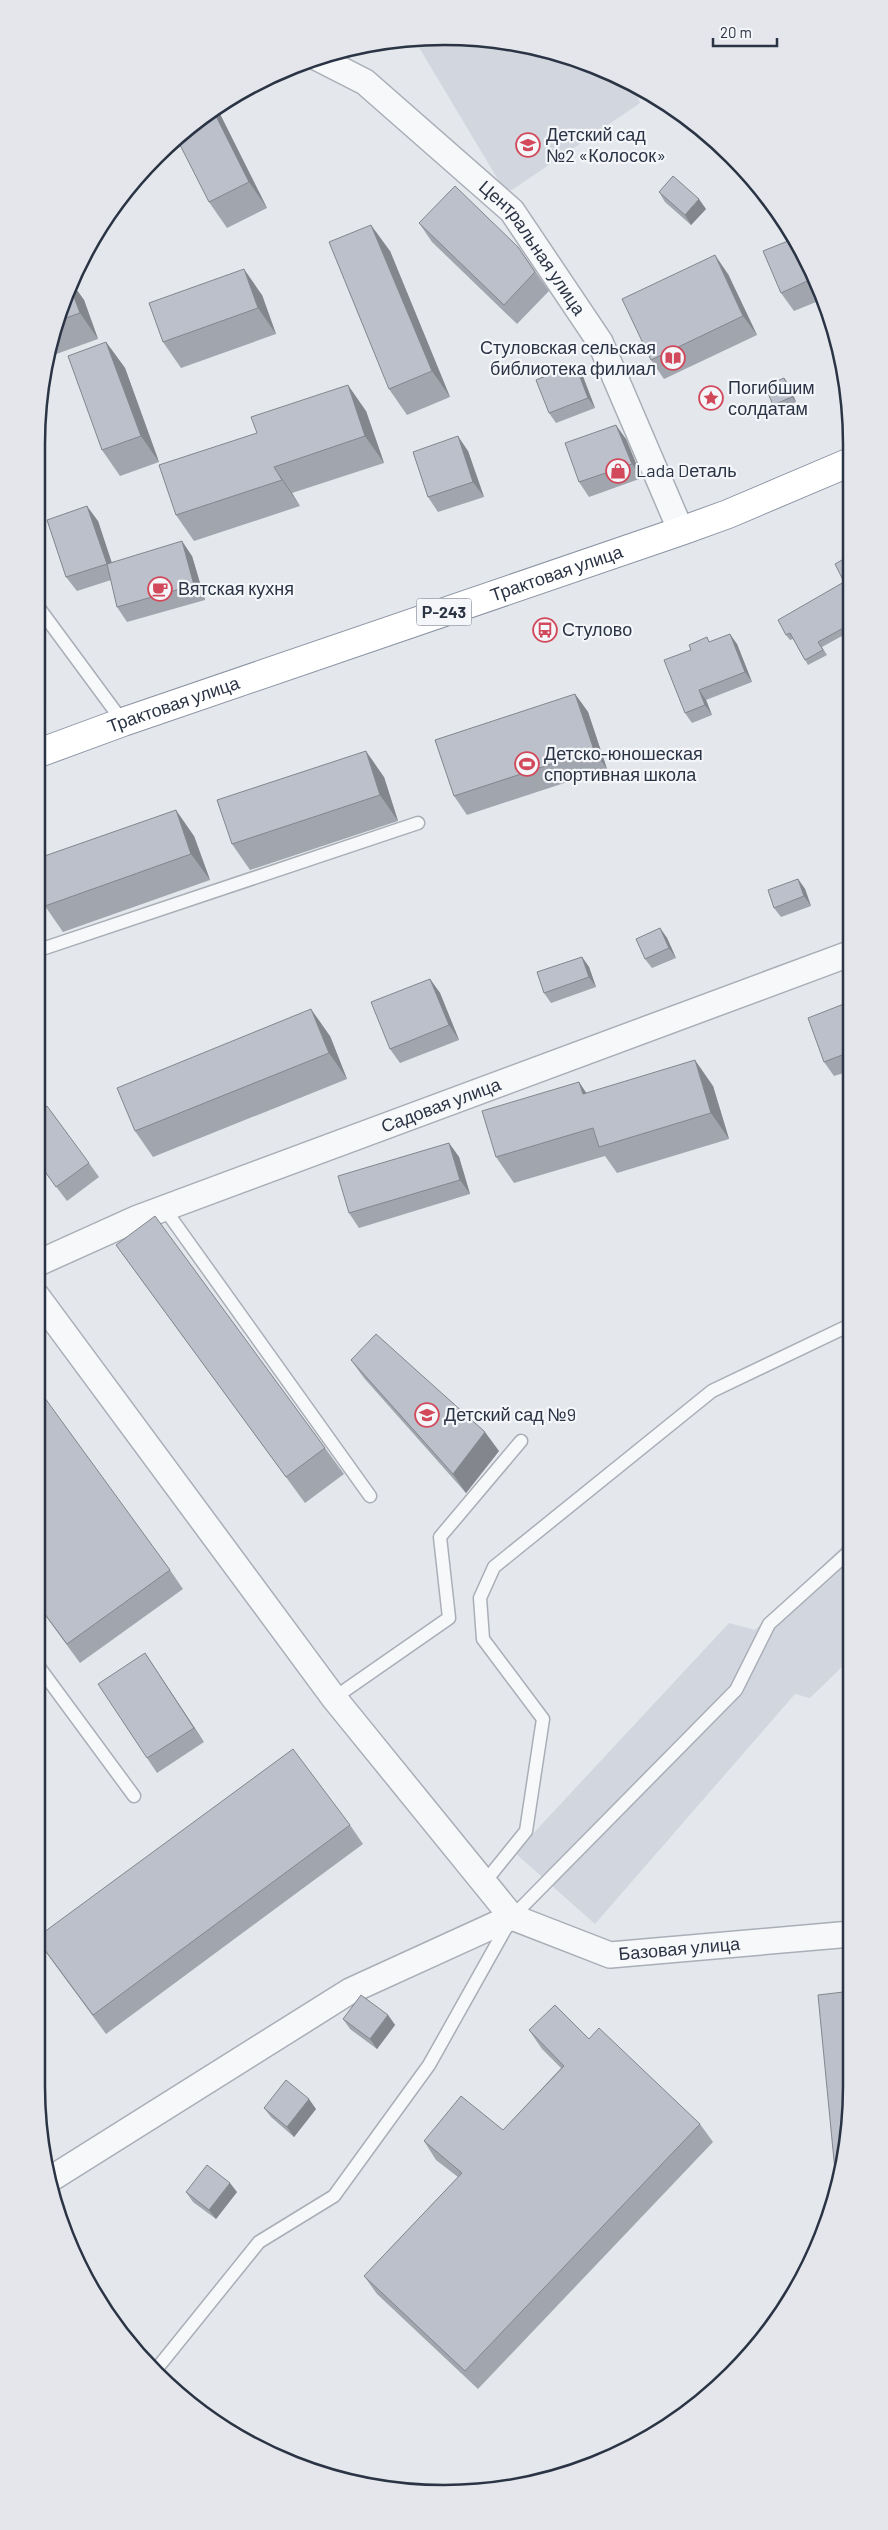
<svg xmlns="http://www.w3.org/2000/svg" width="888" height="2530" viewBox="0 0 888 2530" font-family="Barlow,sans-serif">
	<rect width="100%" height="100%" fill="#e4e7ec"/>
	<g fill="#d2d6de">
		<polygon points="470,37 549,50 633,85 640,103 512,190 503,188 414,39"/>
		<polygon points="851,1538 851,1658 810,1698 795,1694 595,1924 515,1853 729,1623 755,1630"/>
	</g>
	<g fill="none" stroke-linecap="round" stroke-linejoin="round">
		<g stroke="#a9aeb7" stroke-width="15">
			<g id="service">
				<polyline points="36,604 123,722"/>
				<polyline points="36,951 418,823"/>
				<polyline points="164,1208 370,1496"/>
				<polyline points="36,1663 134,1796"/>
				<polyline points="334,1698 449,1618 440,1537 521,1441"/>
				<polyline points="484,1883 526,1831 543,1719 483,1639 480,1598 494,1567 712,1391 850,1325"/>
				<polyline points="155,2371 259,2242 334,2196 429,2065 512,1917 736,1690 769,1624 851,1550"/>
			</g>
		</g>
		<g stroke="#a9aeb7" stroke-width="28">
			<g id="minor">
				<path id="s1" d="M316 57 365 82 512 211 600 342 681 531"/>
				<path id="s2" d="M36 1264 138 1218 849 954"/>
				<path id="s3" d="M36 1295 334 1698 512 1917 610 1955 851 1934"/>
				<polyline points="49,2180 350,1991 512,1917"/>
			</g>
		</g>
		<g stroke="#8b94a3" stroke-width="30">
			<g id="trunk">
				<path id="s4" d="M36 754 123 722 681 531 728 514 848 463"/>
			</g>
		</g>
		<use href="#service" stroke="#f7f8fa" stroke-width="12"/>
		<use href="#minor" stroke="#f7f8fa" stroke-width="25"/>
		<use href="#trunk" stroke="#fff" stroke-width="28"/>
	</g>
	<g fill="#a1a5ae">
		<polygon points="470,37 479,39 451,46 445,38"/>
		<polygon points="217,108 267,208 227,228 209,202"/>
		<polygon points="659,192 706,209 691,225 665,202"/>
		<polygon points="419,223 518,247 549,291 517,324 432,242"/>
		<polygon points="390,251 450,397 407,415 389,389"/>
		<polygon points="810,264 821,300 794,311 781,293"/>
		<polygon points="728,274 757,335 664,379 651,360"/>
		<polygon points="71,282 84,300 98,339 48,357 50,339"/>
		<polygon points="262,295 276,334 181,368 163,342"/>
		<polygon points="106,342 125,368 159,462 120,476 102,450"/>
		<polygon points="582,374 595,408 556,423 549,413"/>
		<polygon points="788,383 796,402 777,410 773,405"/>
		<polygon points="366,411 384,463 292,493 300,506 194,541 176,515 257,433"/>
		<polygon points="626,439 642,478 589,497 579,482"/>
		<polygon points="468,451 484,497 438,512 428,497"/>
		<polygon points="98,521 111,562 192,556 205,600 127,622 117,607 111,580 77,591 66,577"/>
		<polygon points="849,556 849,632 822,647 827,655 808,665 793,639 790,640 786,635 844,582"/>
		<polygon points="710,642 737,644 752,682 706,700 712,715 692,723 685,713"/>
		<polygon points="575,694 588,712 607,769 467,815 454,796"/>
		<polygon points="384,777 398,821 250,870 232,844"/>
		<polygon points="194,836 210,880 63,932 45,906"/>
		<polygon points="798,879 805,889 811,906 781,917 774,908"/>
		<polygon points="660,928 667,938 676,958 652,968 645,959"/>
		<polygon points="582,957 589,967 596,987 551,1003 544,993"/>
		<polygon points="430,979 440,993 459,1040 400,1063 390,1049"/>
		<polygon points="849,1002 850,1071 834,1076 824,1062"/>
		<polygon points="330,1036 347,1079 153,1157 135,1131"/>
		<polygon points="579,1082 586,1093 713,1086 729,1139 617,1173 605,1156 514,1183 496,1157"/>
		<polygon points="36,1114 89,1163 99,1177 67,1201 36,1160"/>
		<polygon points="449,1143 459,1157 470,1194 359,1228 349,1213"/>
		<polygon points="116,1245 325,1448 344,1474 305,1503"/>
		<polygon points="351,1360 499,1451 466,1493 364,1378"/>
		<polygon points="36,1392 170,1570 183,1589 80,1663 36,1603"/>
		<polygon points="145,1653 204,1742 157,1773 147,1758"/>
		<polygon points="350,1825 363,1844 106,2034 36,1939"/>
		<polygon points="388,2015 395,2025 377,2049 350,2029 343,2019"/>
		<polygon points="529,2030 589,2039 700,2124 713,2142 478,2389 377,2294 364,2276 458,2177 436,2160 424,2141 503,2130 561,2068 542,2049"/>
		<polygon points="264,2108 316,2109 294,2137 271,2117"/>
		<polygon points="186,2192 237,2192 216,2219 193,2202"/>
		<polygon points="104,2302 116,2314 123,2324 120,2327"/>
	</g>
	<g fill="#83868d">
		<polygon points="217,108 267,208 249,182 213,110"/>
		<polygon points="699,199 706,209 691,225 685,215"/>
		<polygon points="371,225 390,251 450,397 432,371"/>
		<polygon points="715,255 728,274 757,335 743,316"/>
		<polygon points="244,269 262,295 276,334 258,308"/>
		<polygon points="71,282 84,300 98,339 80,313 70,286"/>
		<polygon points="106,342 125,368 159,462 141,436"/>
		<polygon points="575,364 582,374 595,408 588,398"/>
		<polygon points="784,378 788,383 796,402 792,397"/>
		<polygon points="348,385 366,411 384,463 365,436"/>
		<polygon points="616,425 626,439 642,478 632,464"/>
		<polygon points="458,436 468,451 484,497 473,482"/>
		<polygon points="274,467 292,493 300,506 282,480"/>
		<polygon points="87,506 98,521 117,578 107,564"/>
		<polygon points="182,541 192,556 205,600 194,585"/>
		<polygon points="730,634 737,644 752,682 745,672"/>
		<polygon points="699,690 706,700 712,715 705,705"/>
		<polygon points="575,694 588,712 607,769 594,750"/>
		<polygon points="366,751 384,777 398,821 380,795"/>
		<polygon points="176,810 194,836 210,880 191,854"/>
		<polygon points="798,879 805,889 811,906 804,896"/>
		<polygon points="660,928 667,938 676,958 669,948"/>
		<polygon points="582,957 589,967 596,987 589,977"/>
		<polygon points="430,979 440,993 459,1040 449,1025"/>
		<polygon points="311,1009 330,1036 347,1079 329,1053"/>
		<polygon points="695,1060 713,1086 729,1139 711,1113"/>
		<polygon points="579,1082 597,1109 583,1094"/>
		<polygon points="449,1143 459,1157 470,1194 460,1180"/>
		<polygon points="485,1432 499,1451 466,1493 453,1474"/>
		<polygon points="145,1653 155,1668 204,1742 194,1728"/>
		<polygon points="388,2015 395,2025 377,2049 370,2039"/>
		<polygon points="309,2099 316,2109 294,2137 287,2127"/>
		<polygon points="230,2183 237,2192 216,2219 209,2210"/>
	</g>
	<g fill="#bbc0ca" stroke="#83868d">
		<polygon points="213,110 249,182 209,202 176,137"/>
		<polygon points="673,176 699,199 685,215 659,192"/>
		<polygon points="455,186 518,247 535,272 504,305 419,223"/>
		<polygon points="371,225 432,371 389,389 329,242"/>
		<polygon points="793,239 810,264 814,278 781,293 763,251"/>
		<polygon points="715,255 743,316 651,360 622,299"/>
		<polygon points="244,269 258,308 163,342 149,303"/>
		<polygon points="70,286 80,313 57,321"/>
		<polygon points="106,342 141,436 102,450 68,356"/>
		<polygon points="575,364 588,398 549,413 536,380"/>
		<polygon points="784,378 792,397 773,405 765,386"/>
		<polygon points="348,385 365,436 274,467 282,480 176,515 159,465 257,433 251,417"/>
		<polygon points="616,425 632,464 579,482 565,443"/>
		<polygon points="458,436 473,482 428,497 413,452"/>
		<polygon points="87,506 107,564 66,577 47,520"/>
		<polygon points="182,541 194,585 117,607 107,564"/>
		<polygon points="849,556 849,621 845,623 847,626 818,642 823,650 805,660 790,633 786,635 778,620 844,582 835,564"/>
		<polygon points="730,634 745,672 699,690 705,705 685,713 664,660 691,650 689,645 707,637 709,642"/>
		<polygon points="575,694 594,750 454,796 435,740"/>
		<polygon points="366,751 380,795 232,844 217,800"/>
		<polygon points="176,810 191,854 45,906 36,882 36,859"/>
		<polygon points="798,879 804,896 774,908 768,890"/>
		<polygon points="660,928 669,948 645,959 636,939"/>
		<polygon points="582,957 589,977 544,993 537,972"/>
		<polygon points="430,979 449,1025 390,1049 371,1002"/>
		<polygon points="849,1002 850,1052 824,1062 808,1018"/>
		<polygon points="311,1009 329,1053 135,1131 117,1088"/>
		<polygon points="695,1060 711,1113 599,1147 593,1128 496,1157 482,1111 579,1082 583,1094"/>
		<polygon points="47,1106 89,1163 56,1187 36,1159 36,1114"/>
		<polygon points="449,1143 460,1180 349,1213 338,1176"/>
		<polygon points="155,1216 325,1448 286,1477 116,1245"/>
		<polygon points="376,1334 485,1432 453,1474 351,1360"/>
		<polygon points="39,1390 170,1570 67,1644 36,1602 36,1392"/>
		<polygon points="145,1653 194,1728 147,1758 98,1684"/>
		<polygon points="293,1749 350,1825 93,2015 36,1938"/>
		<polygon points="852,1991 852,2086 839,2181 836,2181 818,1995"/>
		<polygon points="361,1995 388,2015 370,2039 343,2019"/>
		<polygon points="555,2005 589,2039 599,2028 700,2124 465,2371 364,2276 462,2173 424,2141 461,2096 503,2130 564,2066 529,2030"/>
		<polygon points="286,2080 309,2099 287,2127 264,2108"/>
		<polygon points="207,2165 230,2183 209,2210 186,2192"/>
		<polygon points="104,2302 116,2314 114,2317"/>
	</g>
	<defs>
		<g id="school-ring" transform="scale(1.25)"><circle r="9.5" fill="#f4f6f9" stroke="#d1495b" stroke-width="1.5"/><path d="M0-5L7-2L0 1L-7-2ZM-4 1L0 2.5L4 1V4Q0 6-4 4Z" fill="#d1495b"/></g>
		<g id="library-ring" transform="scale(1.25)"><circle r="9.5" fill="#f4f6f9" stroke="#d1495b" stroke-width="1.5"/><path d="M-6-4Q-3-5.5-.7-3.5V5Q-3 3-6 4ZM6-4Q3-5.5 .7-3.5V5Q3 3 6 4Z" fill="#d1495b"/></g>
		<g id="sight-ring" transform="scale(1.25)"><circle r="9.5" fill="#f4f6f9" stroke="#d1495b" stroke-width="1.5"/><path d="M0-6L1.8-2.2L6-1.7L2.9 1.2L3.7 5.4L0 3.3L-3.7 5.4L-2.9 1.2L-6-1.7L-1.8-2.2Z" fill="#d1495b"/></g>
		<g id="shop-ring" transform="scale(1.25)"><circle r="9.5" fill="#f4f6f9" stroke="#d1495b" stroke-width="1.5"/><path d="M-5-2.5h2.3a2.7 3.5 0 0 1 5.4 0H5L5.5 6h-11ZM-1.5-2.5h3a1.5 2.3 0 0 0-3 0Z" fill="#d1495b"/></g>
		<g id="cafe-ring" transform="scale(1.25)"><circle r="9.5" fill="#f4f6f9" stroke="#d1495b" stroke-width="1.5"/><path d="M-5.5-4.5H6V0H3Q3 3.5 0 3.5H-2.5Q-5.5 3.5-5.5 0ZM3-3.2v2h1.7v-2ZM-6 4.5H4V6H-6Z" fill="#d1495b"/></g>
		<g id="bus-ring" transform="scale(1.25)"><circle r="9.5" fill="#f4f6f9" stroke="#d1495b" stroke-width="1.5"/><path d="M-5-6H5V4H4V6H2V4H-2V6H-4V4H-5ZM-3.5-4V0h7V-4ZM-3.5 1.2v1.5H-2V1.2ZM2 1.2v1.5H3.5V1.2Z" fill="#d1495b"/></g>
		<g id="stadium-ring" transform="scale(1.25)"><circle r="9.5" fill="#f4f6f9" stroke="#d1495b" stroke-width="1.5"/><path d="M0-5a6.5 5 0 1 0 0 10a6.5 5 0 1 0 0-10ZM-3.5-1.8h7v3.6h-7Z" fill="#d1495b"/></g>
	</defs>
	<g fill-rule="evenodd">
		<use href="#school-ring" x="528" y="145"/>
		<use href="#library-ring" x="673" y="358"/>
		<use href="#sight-ring" x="711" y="398"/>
		<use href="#shop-ring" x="618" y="471"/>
		<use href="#cafe-ring" x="160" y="589"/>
		<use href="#bus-ring" x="545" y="630"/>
		<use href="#stadium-ring" x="527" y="764"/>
		<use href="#school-ring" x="427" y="1415"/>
	</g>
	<g text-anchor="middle" stroke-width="4.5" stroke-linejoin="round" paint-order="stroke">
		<rect fill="#f4f6f9" stroke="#676e7b" stroke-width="1" x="416.5" y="598.5" width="55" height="27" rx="4"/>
		<g font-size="16" font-weight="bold" fill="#2b3445">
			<text x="444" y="618">Р-243</text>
		</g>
		<g font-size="18" fill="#2b3445" stroke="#f4f6f9" text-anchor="start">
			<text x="546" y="141">Детский сад<tspan x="546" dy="21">№2 «Колосок»</tspan></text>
			<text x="656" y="354" text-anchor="end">Стуловская сельская<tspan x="656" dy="21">библиотека филиал</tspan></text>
			<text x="728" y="394">Погибшим<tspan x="728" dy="21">солдатам</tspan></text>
			<text x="636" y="477">Lada Dеталь</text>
			<text x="178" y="595">Вятская кухня</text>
			<text x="562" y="636">Стулово</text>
			<text x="544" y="760">Детско-юношеская<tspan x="544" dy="21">спортивная школа</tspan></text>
			<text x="444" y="1421">Детский сад №9</text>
		</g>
		<g font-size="18" fill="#2b3445" stroke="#f4f6f9">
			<text dy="6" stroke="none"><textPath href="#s1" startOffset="292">Центральная улица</textPath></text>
			<text dy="6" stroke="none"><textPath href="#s4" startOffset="551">Трактовая улица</textPath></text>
			<text dy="6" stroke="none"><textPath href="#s4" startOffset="146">Трактовая улица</textPath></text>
			<text dy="6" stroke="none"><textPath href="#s2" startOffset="435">Садовая улица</textPath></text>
			<text dy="6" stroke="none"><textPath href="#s3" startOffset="958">Базовая улица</textPath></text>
		</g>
	</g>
	<path d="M0 0H888V2530H0ZM444 45H444A399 399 0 0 1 843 444V2086A399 399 0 0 1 444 2485H444A399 399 0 0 1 45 2086V444A399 399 0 0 1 444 45Z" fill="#e4e6eb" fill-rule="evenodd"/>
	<path fill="none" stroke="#2b3445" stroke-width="2.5" d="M444 45H444A399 399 0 0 1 843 444V2086A399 399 0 0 1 444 2485H444A399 399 0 0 1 45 2086V444A399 399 0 0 1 444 45Z"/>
	<path d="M713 38v8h64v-8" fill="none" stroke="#2b3445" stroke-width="2.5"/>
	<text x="720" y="38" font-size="15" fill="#2b3445" stroke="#f4f6f9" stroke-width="4" paint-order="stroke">20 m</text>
</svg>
